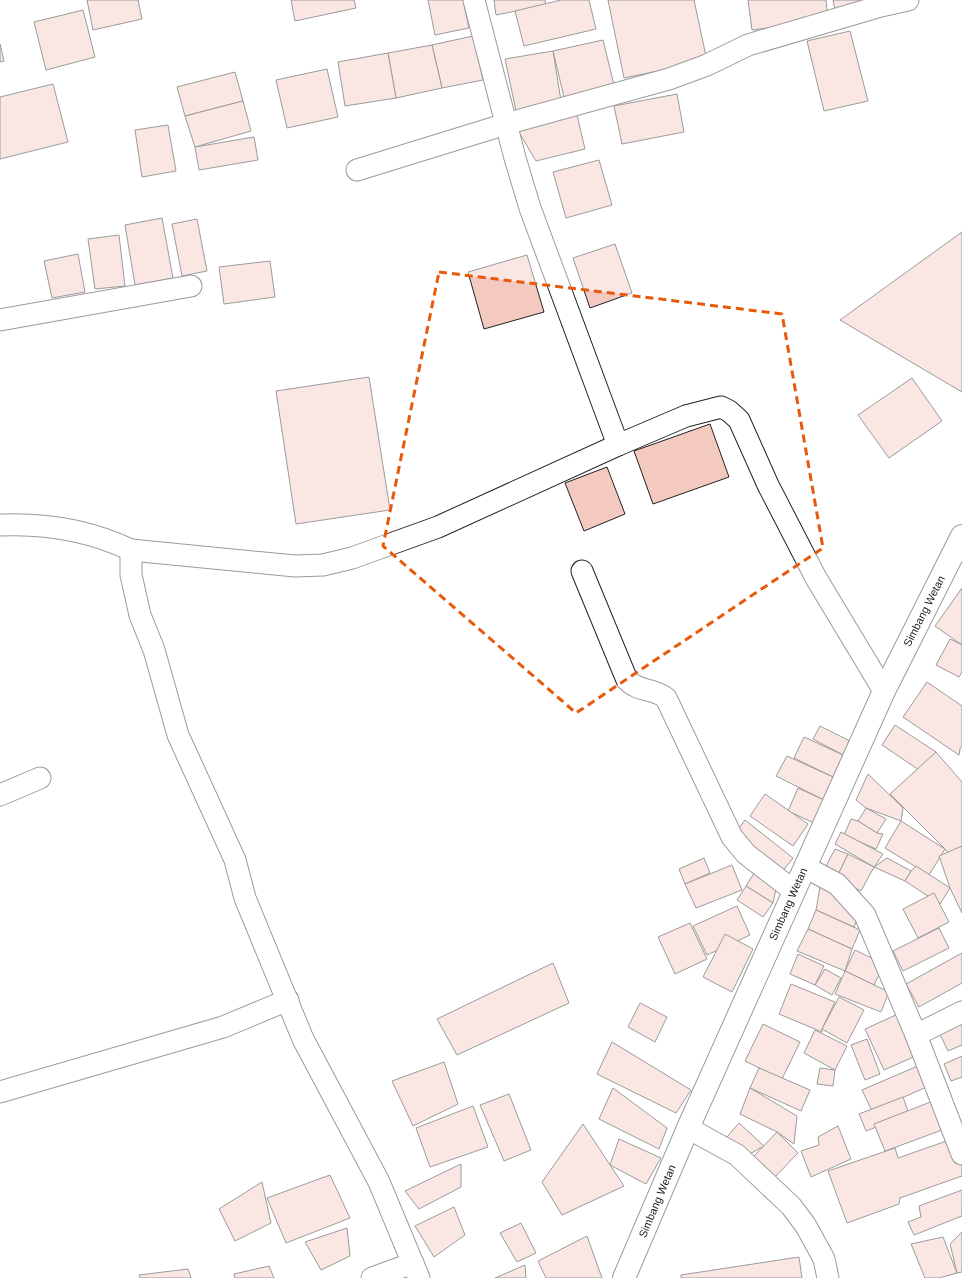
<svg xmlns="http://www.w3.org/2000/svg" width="962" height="1278" viewBox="0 0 962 1278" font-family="Arial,sans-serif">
	<rect width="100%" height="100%" fill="#fff"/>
	<g fill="#f3c9c0" stroke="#222">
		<polygon points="87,0 138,0 142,19 93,30"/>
		<polygon points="291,0 354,0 356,8 295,21"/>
		<polygon points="428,0 463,0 469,28 435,35"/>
		<polygon points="494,0 545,0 546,5 496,15"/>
		<polygon points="561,0 589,0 596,29 524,46 515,11"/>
		<polygon points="608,0 694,0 707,61 624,78"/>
		<polygon points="748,0 826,0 828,20 752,30"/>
		<polygon points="833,0 881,0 835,10"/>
		<polygon points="83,10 95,57 46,70 34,22"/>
		<polygon points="850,31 868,101 824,111 807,41"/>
		<polygon points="473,36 483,80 442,88 432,45"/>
		<polygon points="603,40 614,85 564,97 553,51"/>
		<polygon points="0,44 4,61 0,62"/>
		<polygon points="432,45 442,88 396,98 388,53"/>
		<polygon points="553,51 561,101 516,111 505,59"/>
		<polygon points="388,53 396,98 345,106 338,62"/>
		<polygon points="327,69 338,117 287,128 276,80"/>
		<polygon points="235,72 243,101 185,116 177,87"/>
		<polygon points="53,84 68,142 0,159 0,97"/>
		<polygon points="677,94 684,132 622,144 614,106"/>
		<polygon points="243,101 251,131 195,147 185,116"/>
		<polygon points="577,115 585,149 536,161 517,129"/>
		<polygon points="168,125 176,171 142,177 135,130"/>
		<polygon points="254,137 258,160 199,170 195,147"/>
		<polygon points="599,160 612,205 566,218 553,172"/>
		<polygon points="162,218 173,278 135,285 125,225"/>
		<polygon points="197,219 207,271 182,276 172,224"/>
		<polygon points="962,232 962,392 840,320"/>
		<polygon points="119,235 125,286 95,289 88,239"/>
		<polygon points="615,244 632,293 590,308 573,258"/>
		<polygon points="78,254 85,292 52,298 44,261"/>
		<polygon points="527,255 544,312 484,329 468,272"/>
		<polygon points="270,261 275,297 224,304 219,267"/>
		<polygon points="369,377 390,510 296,524 276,391"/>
		<polygon points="912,378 942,421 889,458 858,415"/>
		<polygon points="710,424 729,477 653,504 634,451"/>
		<polygon points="607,467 625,514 584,531 565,483"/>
		<polygon points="962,588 962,645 935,626"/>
		<polygon points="950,639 962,645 962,672 959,677 936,665"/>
		<polygon points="927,682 962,706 962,746 960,749 959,755 903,717"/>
		<polygon points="895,725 936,752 922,772 882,745"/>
		<polygon points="820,726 850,741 843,755 813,739"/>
		<polygon points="804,737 843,755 833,777 794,758"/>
		<polygon points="936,752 962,782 962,863 959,866 945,849 890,794"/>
		<polygon points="787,756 833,777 824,800 776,776"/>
		<polygon points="868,774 903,808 901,821 866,808 856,800"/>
		<polygon points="798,788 824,800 814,823 788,811"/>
		<polygon points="765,794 808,824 793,846 750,816"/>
		<polygon points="866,808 886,819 877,833 858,821"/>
		<polygon points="851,819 858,821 877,833 883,834 876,849 844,835"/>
		<polygon points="745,820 793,858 782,872 734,835"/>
		<polygon points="901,821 945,849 929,875 885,848"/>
		<polygon points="841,832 883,854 874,867 835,844"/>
		<polygon points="962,846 962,913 950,888 939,856"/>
		<polygon points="835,849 848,854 836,879 824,870"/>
		<polygon points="848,854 874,867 861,891 836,879"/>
		<polygon points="704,858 710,873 685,884 679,869"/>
		<polygon points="887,858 911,871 905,881 874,867"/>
		<polygon points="732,865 742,890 696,908 685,884"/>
		<polygon points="916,866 950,888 940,904 905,881 911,871"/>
		<polygon points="756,870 777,884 773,903 746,886"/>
		<polygon points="821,881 859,914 854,927 816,910"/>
		<polygon points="746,886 773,903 763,917 737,900"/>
		<polygon points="934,893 949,922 918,938 903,909"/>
		<polygon points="737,906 750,935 707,955 693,926"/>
		<polygon points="816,910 860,930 852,949 808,929"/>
		<polygon points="690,923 707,959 675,974 658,937"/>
		<polygon points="939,928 949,948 903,971 893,951"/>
		<polygon points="808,929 852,949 845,971 797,951"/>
		<polygon points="725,934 753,949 732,992 703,977"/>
		<polygon points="855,950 884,964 874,985 845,971"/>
		<polygon points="962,953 962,983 919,1007 906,984"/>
		<polygon points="798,954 824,966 815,985 790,974"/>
		<polygon points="553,963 569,1003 457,1055 437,1019"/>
		<polygon points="825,969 841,978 832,995 815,985"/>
		<polygon points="845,971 889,992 881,1012 835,994"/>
		<polygon points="791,984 835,1002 822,1029 822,1032 779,1014"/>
		<polygon points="839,997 864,1010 847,1043 822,1029"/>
		<polygon points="640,1003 667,1017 655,1042 628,1027"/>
		<polygon points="898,1014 918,1055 884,1070 865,1029"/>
		<polygon points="962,1016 962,1045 948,1051 937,1028"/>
		<polygon points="763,1024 800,1042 782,1079 745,1061"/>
		<polygon points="815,1030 847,1046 835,1070 804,1053"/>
		<polygon points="867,1039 880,1074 865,1080 851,1045"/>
		<polygon points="612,1042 691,1090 676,1113 597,1074"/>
		<polygon points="962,1056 962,1077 951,1081 944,1064"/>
		<polygon points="444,1062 458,1104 413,1126 392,1081"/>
		<polygon points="920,1065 929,1086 872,1111 862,1090"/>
		<polygon points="759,1068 810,1090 801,1111 750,1088"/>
		<polygon points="820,1068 835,1070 833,1086 817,1084"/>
		<polygon points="613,1088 667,1128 659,1149 599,1119"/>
		<polygon points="750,1088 797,1116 794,1144 777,1132 740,1114"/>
		<polygon points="509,1094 531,1150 504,1161 480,1105"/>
		<polygon points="903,1097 909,1114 866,1131 859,1114"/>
		<polygon points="933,1101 945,1129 885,1151 874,1124"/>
		<polygon points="473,1106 488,1147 430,1167 416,1128"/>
		<polygon points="739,1123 764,1146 746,1156 726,1138"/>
		<polygon points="583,1124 624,1186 562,1215 542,1182"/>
		<polygon points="838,1126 851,1159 811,1177 801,1151 819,1145 818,1137"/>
		<polygon points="777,1132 798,1153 773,1179 752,1158"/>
		<polygon points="955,1138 962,1157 962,1176 900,1198 899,1204 847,1223 828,1171 895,1148 898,1158"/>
		<polygon points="619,1139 661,1158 646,1184 610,1165"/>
		<polygon points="461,1164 461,1187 419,1209 405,1191"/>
		<polygon points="330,1175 350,1218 286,1243 267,1198"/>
		<polygon points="262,1182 271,1223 235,1241 219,1209"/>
		<polygon points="962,1190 962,1216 914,1235 908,1222 921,1217 919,1206"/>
		<polygon points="454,1207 465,1235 434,1257 415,1226"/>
		<polygon points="521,1223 536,1253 517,1262 500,1233"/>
		<polygon points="347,1228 350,1256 321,1270 305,1242"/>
		<polygon points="962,1232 962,1272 957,1273 950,1244"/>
		<polygon points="587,1236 602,1278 546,1278 538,1261"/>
		<polygon points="943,1237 957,1273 939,1278 925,1278 911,1244"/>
		<polygon points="799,1257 802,1278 681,1278 681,1275"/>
		<polygon points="525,1265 526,1278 495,1278"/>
		<polygon points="269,1266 274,1278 235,1278 234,1274"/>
		<polygon points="188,1269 191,1278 140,1278 139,1275"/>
	</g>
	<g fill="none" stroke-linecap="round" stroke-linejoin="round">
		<g stroke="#222" stroke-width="23">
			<g id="minor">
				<polyline points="474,0 515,158 530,208 618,445"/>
				<polyline points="357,170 506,124 669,79 707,65 748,45 881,6 908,0"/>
				<polyline points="0,320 191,286"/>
				<path d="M0 525C45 523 91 531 131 550"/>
				<path d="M582 571 627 680C638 692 654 688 666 698L732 837 746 854 794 891"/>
				<polyline points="0,795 40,778"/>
				<polyline points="805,867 837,884 865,915 916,1035 962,1154"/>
				<polyline points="916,1035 962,1012"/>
				<polyline points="0,1092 223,1027 288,1000"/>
				<polyline points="688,1128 737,1155 791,1206 806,1226 824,1259 828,1278"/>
				<polyline points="372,1278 413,1263"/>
				<polyline points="419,1278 379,1182 303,1039 245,898 235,860 178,735 154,650 140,615 131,575 131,550 295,566 323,565 352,558 438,527 618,445 686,416 721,407 729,411 739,420 768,485 816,578 884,691"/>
			</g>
		</g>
		<g stroke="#222" stroke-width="24">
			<polyline id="tertiary" points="624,1278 688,1128 884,691 962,536"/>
		</g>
		<use href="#minor" stroke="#fff" stroke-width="21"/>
		<use href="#tertiary" stroke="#fff" stroke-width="22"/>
	</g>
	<path d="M0 0H962V1278H0ZM439 272 782 314 823 548 576 713 383 546Z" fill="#fff" fill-opacity=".55" fill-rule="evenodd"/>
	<path fill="none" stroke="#e8590c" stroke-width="3" stroke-dasharray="8 5" stroke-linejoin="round" d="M439 272 782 314 823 548 576 713 383 546Z"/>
	<g text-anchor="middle" stroke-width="3" stroke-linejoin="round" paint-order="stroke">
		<g font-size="11" fill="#222" stroke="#fff">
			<text transform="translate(924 611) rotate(-63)" y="4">Simbang Wetan</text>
			<text transform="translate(788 904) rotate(-66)" y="4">Simbang Wetan</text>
			<text transform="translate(657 1201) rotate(-67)" y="4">Simbang Wetan</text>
		</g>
	</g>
</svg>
